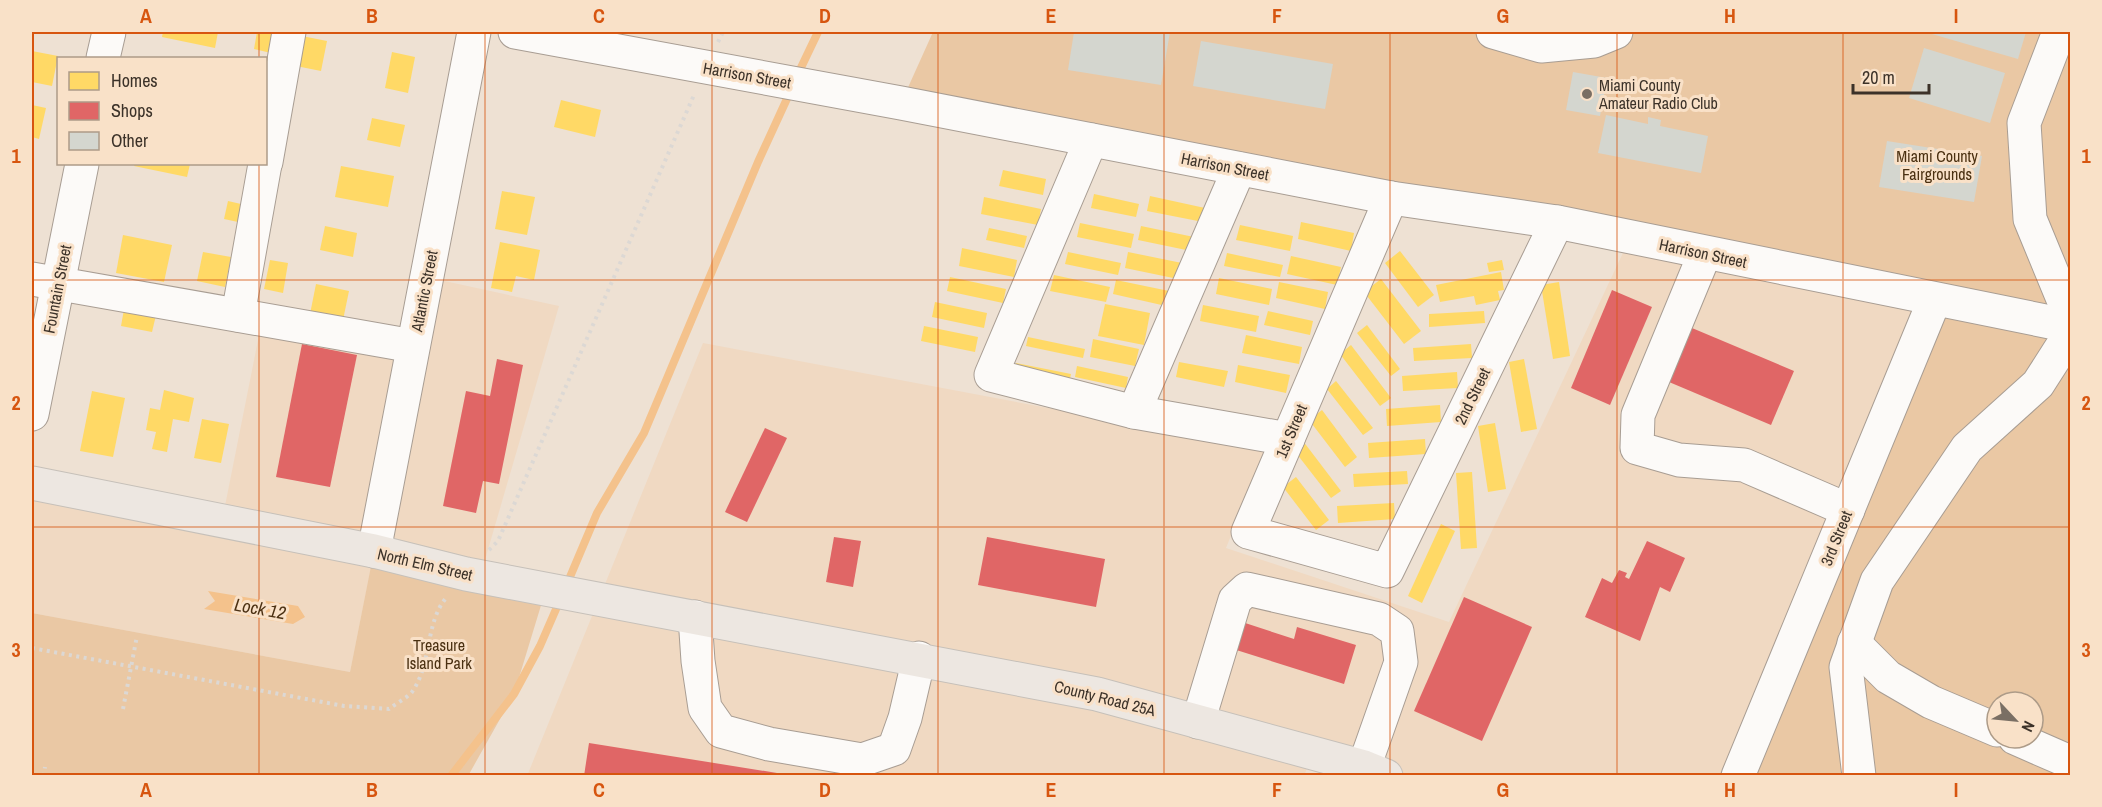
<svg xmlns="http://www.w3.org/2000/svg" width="2102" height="807" viewBox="0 0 2102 807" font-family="'Archivo Narrow',sans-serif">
	<rect width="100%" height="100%" fill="#eee1d3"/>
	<g fill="#f0d9c2">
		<polygon points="1630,238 1934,301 1738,775 1386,775 1313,753 1304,776 527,776 703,343 1266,449 1226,548 1449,622"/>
		<polygon points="426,277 559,306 480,577 374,552 350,672 32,613 32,483 222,521 262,320 413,346"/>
	</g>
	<g fill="#eac8a4" fill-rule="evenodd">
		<path d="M933 32H2070V775H1738L1934 301 901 103ZM1997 702H2033V738H1997Z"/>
		<polygon points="374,551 546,589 514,694 468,776 32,775 32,613 350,672"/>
	</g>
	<polygon fill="#f4c28c" points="208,591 298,606 305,617 293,624 204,609 215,601"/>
	<g fill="#ffd966">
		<polygon points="163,32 218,32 215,48 162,37"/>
		<polygon points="257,32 275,32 271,53 254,49"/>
		<polygon points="297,35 327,41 321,71 291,65"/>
		<polygon points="32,51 58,56 52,86 32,82"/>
		<polygon points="392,52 415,57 408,93 385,88"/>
		<polygon points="561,100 601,110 595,137 554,127"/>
		<polygon points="32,105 46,108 39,139 32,137"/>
		<polygon points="372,118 405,125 400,147 367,140"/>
		<polygon points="135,164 190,164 187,177 134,166"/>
		<polygon points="341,166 394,176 388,207 335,197"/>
		<polygon points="1003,170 1046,179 1043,195 999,186"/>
		<polygon points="502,191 535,197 527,235 495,229"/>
		<polygon points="1094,194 1139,204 1136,217 1091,208"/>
		<polygon points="1150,196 1205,208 1203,222 1147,211"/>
		<polygon points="984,197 1041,209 1038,225 981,214"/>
		<polygon points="228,201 241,204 238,222 224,219"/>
		<polygon points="1301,222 1354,233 1351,251 1298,239"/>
		<polygon points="1080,223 1134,234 1131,248 1077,237"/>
		<polygon points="1240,225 1293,236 1290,251 1236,240"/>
		<polygon points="325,226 357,233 353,257 320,250"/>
		<polygon points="1141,226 1194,237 1191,251 1138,240"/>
		<polygon points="989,228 1027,236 1024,248 986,240"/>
		<polygon points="123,235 172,245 164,282 116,273"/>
		<polygon points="500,242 540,250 534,280 516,276 512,292 491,288"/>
		<polygon points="962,248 1017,260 1014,277 959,266"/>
		<polygon points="1400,251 1434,295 1418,307 1385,263"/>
		<polygon points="203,252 231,257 225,287 197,281"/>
		<polygon points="1068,252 1121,263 1118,275 1065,264"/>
		<polygon points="1128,252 1182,263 1178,279 1125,268"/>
		<polygon points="1227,253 1283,265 1280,277 1224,266"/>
		<polygon points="1291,256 1341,267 1337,285 1287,274"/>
		<polygon points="270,260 288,263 283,293 264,289"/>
		<polygon points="1502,260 1504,270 1489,272 1487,263"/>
		<polygon points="1501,272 1504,290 1498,291 1500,300 1476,305 1474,296 1440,302 1436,285"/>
		<polygon points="1054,275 1110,287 1106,302 1050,291"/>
		<polygon points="950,277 1006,289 1003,303 947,291"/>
		<polygon points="1219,278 1272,289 1269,305 1216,294"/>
		<polygon points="1381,279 1421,331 1404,344 1364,292"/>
		<polygon points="1116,280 1169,291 1166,306 1113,294"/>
		<polygon points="1279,282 1328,292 1325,309 1276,298"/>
		<polygon points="1559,282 1570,356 1553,359 1541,285"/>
		<polygon points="316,284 349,291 343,320 310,314"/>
		<polygon points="935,302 987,313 984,328 932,317"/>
		<polygon points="125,304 157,311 152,332 121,326"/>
		<polygon points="1105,304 1150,313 1144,345 1098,336"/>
		<polygon points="1203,305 1259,316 1256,332 1200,321"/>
		<polygon points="1268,311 1313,321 1310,335 1264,325"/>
		<polygon points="1484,311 1485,323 1429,327 1429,314"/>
		<polygon points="1367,325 1400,369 1391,376 1357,333"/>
		<polygon points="924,326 978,337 975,352 921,341"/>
		<polygon points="1246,335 1302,347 1299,364 1242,353"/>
		<polygon points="1028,337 1085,349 1083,358 1026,346"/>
		<polygon points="1093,339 1139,349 1135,366 1090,357"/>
		<polygon points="1471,344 1472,358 1414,361 1413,348"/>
		<polygon points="1351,345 1391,398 1380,406 1340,354"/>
		<polygon points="1524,359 1537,429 1521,432 1509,362"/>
		<polygon points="1179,362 1228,371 1224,387 1176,377"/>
		<polygon points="1016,363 1071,374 1068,387 1013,375"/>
		<polygon points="1238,365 1290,375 1286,393 1235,382"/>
		<polygon points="1077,366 1128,377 1126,388 1075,377"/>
		<polygon points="1457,372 1458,388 1403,391 1402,376"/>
		<polygon points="1336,381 1373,428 1363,435 1327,389"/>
		<polygon points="164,390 194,398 189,422 173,419 167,452 152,449 156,432 146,430 150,408 160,410"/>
		<polygon points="92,391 125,398 113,457 80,451"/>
		<polygon points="1440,405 1441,422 1387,426 1386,409"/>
		<polygon points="1322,410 1357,457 1345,467 1309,420"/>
		<polygon points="202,419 229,424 221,463 194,458"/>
		<polygon points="1495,423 1506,489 1488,492 1478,426"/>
		<polygon points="1425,439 1426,454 1369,458 1368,443"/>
		<polygon points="1303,441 1341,491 1331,498 1293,449"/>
		<polygon points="1407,471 1408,484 1354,487 1353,474"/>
		<polygon points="1472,472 1477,548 1461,549 1456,473"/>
		<polygon points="1296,477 1329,520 1316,530 1283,487"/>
		<polygon points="1394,503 1395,519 1338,523 1337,506"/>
		<polygon points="1441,524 1455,531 1422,603 1408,596"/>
	</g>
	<g fill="#e06666">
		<polygon points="1612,290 1652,307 1610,405 1571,388"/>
		<polygon points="1692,328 1794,371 1771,425 1669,382"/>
		<polygon points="302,344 357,355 330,487 276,477"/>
		<polygon points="497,359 523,365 499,484 483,481 476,513 443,506 466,391 490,396"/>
		<polygon points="765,428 787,438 747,522 725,512"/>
		<polygon points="834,537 861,541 853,587 826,582"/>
		<polygon points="987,537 1105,559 1096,607 978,585"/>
		<polygon points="1647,541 1685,558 1670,592 1660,587 1640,641 1585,617 1602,578 1612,583 1619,570 1627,573 1625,577 1629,579"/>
		<polygon points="1464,597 1532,627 1482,741 1414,711"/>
		<polygon points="1239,621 1294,639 1297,627 1356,645 1344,684 1230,648"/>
		<polygon points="589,743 777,773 777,776 584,776"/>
	</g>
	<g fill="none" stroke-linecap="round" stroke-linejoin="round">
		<g stroke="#f4c28c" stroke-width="8">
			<polyline points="797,76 818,32"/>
			<polyline points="567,584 597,513 644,433 758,162 791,90"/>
			<polyline points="451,776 514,694 540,646 560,600"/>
		</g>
	</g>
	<g fill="#d4d6cf">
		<polygon points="1074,32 1170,32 1161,85 1068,70"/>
		<polygon points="1925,32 2026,32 2018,59"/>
		<polygon points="1201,41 1333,64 1325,109 1193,86"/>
		<polygon points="1924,48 2005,73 1990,123 1909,98"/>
		<polygon points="1573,72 1607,78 1600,116 1566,110"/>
		<polygon points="1606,115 1648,124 1648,117 1661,120 1660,126 1708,136 1701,173 1598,153"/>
		<polygon points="1887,141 1982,156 1974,202 1879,187"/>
	</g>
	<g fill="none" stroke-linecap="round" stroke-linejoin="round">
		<g stroke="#a89d93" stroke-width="35">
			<g id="minor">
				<polyline points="515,32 901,103 1391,198 1557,222 2070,326"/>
				<polyline points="1493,32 1541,46 1594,41 1616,32"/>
				<polyline points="2059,32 2024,123 2030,219 2070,316"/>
				<polyline points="103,58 109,32"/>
				<polyline points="1091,140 991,375 1134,412 1288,439"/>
				<polyline points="266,162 289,32"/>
				<polyline points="1391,198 1248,532 1387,571 1557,222"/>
				<polyline points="1705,253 1638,415 1637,448 1679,460 1744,465 1848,510"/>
				<polyline points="32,279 413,346"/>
				<polyline points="238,315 265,164"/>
				<polyline points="1134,412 1239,169"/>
				<polyline points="32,414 82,164"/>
				<polyline points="374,551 474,32"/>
				<polyline points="695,617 698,661 705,708 721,731 769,744 862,760 894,749 905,718 919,658"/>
				<polyline points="1854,643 1888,677 1931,702 1997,730"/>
				<polyline points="1198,722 1235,600 1247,589 1379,619 1397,631 1401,662 1364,767"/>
				<polyline points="2015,738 2070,762"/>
				<polyline points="1738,776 1934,301"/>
				<polyline points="1859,776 1846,667 1877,581 1967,448 2038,384 2070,334"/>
			</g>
		</g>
		<g stroke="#c6c0b9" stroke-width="35">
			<polyline id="major" points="32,483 374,551 466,574 1097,694 1364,767 1386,776"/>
		</g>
		<g stroke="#dcd8d4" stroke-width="4" stroke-dasharray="3 4.5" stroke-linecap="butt">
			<polyline points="718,42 723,32"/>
			<polyline points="489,550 498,541 694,95"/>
			<path d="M32 648 344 706 389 709C395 704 407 698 412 692 432 664 425 623 446 598"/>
			<polyline points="123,709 137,636"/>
			<polyline points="44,776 45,767"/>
		</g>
		<use href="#minor" stroke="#fcfaf8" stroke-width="33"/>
		<use href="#major" stroke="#ede7e1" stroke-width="33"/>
	</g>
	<path fill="none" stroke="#d7550f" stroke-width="1.5" stroke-opacity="0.55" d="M259 32V58M485 32V776M712 32V776M938 32V776M1164 32V776M1390 32V776M1617 32V776M1843 32V776M259 164V776M32 280H2070M32 527H2070"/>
	<circle fill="#7a6f64" stroke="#f9e1c8" stroke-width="2" cx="1587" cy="94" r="6"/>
	<g text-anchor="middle" stroke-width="6" stroke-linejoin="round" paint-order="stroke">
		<g font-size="16" fill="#3c3229" stroke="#f9e1c8">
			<text transform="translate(747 75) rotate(10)" y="6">Harrison Street</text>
			<text transform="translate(1225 166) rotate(11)" y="6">Harrison Street</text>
			<text transform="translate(1703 253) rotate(12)" y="6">Harrison Street</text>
			<text transform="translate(57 289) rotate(-79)" y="6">Fountain Street</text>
			<text transform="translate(424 291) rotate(-79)" y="6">Atlantic Street</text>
			<text transform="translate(1472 396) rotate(-64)" y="6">2nd Street</text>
			<text transform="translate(1291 431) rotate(-67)" y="6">1st Street</text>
			<text transform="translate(1836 538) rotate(-68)" y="6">3rd Street</text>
			<text transform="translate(425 564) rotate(13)" y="6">North Elm Street</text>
			<text transform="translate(1105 698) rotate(14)" y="6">County Road 25A</text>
		</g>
		<g font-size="16" fill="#3c3229" stroke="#f9e1c8" text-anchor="start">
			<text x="1599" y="91">Miami County<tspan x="1599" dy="18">Amateur Radio Club</tspan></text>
		</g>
		<g font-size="16" fill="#4a3011" stroke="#f9e1c8">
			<text x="1937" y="162">Miami County<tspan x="1937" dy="18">Fairgrounds</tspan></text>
			<text x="439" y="651">Treasure<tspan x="439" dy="18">Island Park</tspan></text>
		</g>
		<g font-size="18" font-style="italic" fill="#4c3113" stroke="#f9e1c8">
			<text transform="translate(260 609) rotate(10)" y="6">Lock 12</text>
		</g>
	</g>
	<rect width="2102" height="807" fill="none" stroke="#f9e1c8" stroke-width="66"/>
	<rect x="57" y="57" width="210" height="108" fill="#f9e1c8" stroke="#ad9b88" stroke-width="1.5"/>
	<rect x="69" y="72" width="30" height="18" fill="#ffd966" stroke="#ad9b88" stroke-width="1.5"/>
	<text x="111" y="87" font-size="18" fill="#3c3229">Homes</text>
	<rect x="69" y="102" width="30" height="18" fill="#e06666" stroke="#ad9b88" stroke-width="1.5"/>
	<text x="111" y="117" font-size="18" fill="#3c3229">Shops</text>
	<rect x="69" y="132" width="30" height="18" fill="#d4d6cf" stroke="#ad9b88" stroke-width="1.5"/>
	<text x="111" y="147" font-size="18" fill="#3c3229">Other</text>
	<g transform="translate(2015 720) rotate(116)"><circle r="28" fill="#f9e1c8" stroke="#ad9b88" stroke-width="1.5"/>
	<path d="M0-4.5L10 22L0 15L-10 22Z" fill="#7a6f64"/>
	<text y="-9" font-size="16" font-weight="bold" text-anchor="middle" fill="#3c3229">N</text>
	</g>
	<path d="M1853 84v9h76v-9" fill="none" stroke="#3c3229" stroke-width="3"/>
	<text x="1862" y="84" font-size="18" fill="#3c3229" stroke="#f9e1c8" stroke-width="4.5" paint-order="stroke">20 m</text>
	<rect x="33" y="33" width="2036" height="741" fill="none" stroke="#d7550f" stroke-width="2"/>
	<g font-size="20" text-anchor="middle" font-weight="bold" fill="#d7550f">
		<text x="146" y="23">A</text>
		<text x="372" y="23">B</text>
		<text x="599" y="23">C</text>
		<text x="825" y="23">D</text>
		<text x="1051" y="23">E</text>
		<text x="1277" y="23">F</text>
		<text x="1503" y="23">G</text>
		<text x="1730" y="23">H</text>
		<text x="1956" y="23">I</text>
		<text x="16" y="163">1</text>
		<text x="2086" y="163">1</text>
		<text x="16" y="410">2</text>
		<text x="2086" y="410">2</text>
		<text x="16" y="657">3</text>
		<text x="2086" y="657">3</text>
		<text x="146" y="797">A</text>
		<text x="372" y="797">B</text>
		<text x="599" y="797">C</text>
		<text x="825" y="797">D</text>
		<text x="1051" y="797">E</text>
		<text x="1277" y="797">F</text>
		<text x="1503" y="797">G</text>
		<text x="1730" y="797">H</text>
		<text x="1956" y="797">I</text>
	</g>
</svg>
